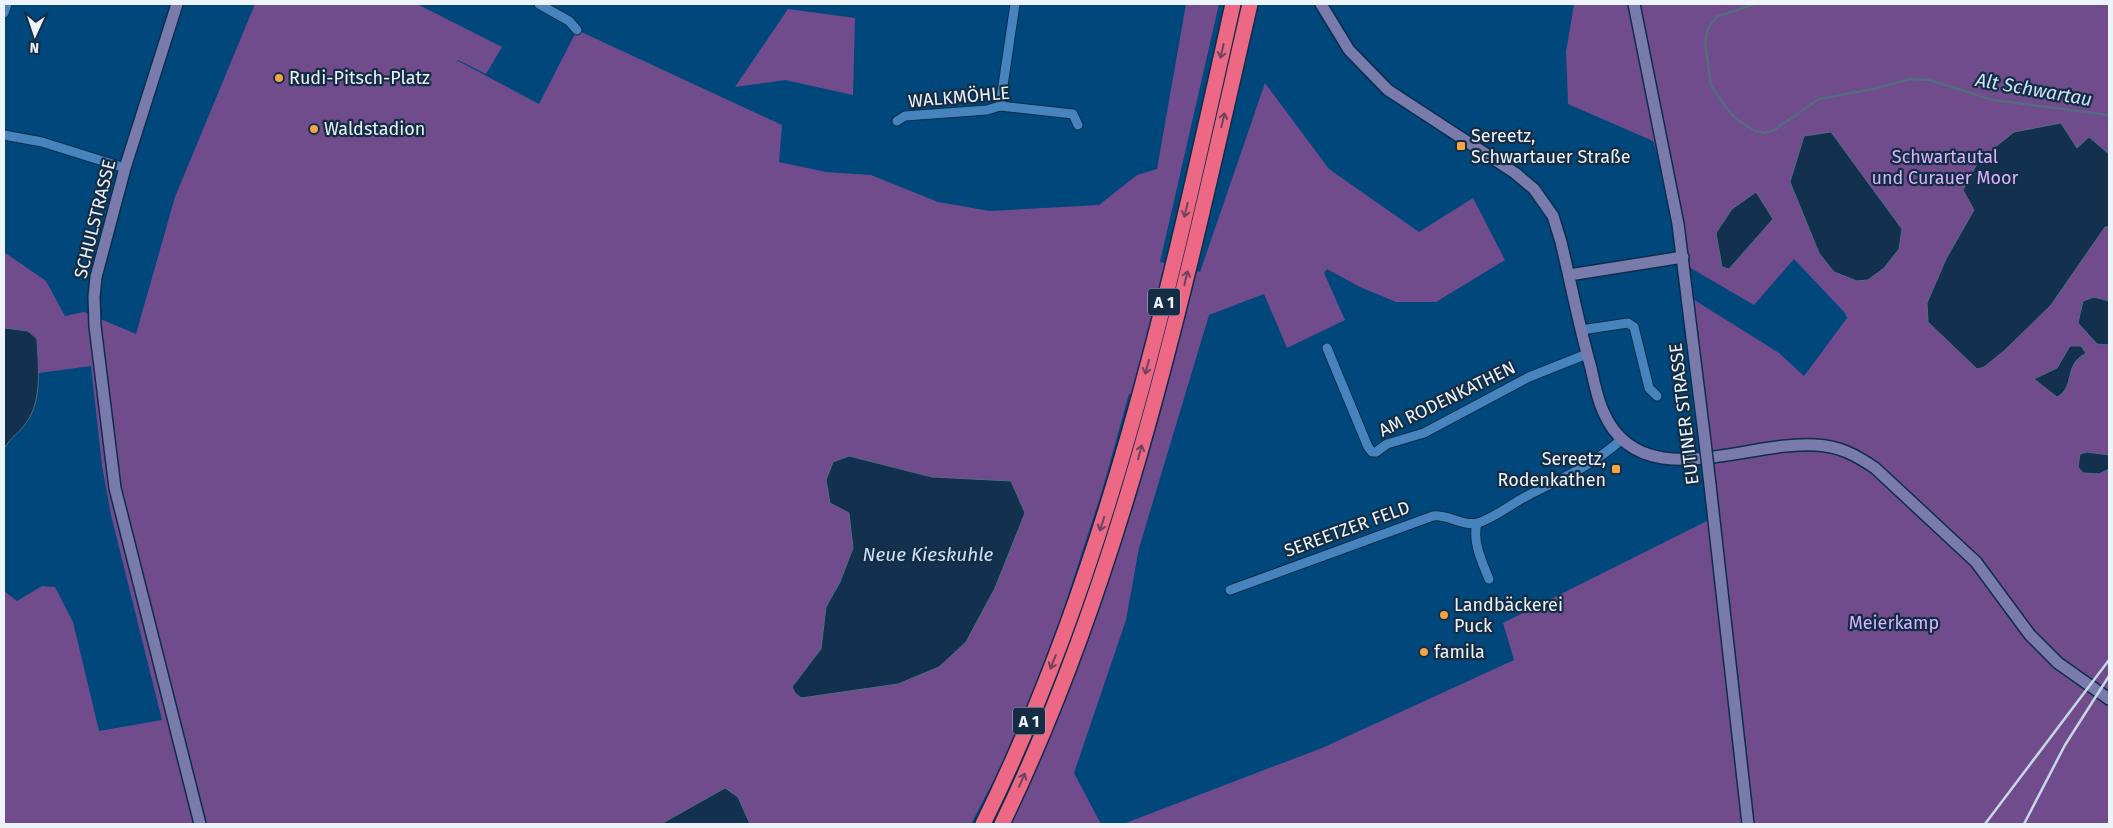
<svg xmlns="http://www.w3.org/2000/svg" width="2113" height="828" viewBox="0 0 2113 828" font-family="'Fira Sans',sans-serif">
	<rect width="100%" height="100%" fill="#00477c"/>
	<g fill="#704c8c" fill-rule="evenodd">
		<path d="M255 4H417L502 47 486 74 458 60 455 65 458 61 539 104 577 30 782 125 779 162 826 172 871 175 938 202 990 211 1099 205 1137 175 1157 169 1186 4H1219L1160 262 1200 272 1265 83 1329 169 1419 232 1473 198 1505 260 1436 302H1396L1360 287 1327 269 1324 273 1345 320 1287 348 1264 294 1209 315 1139 548 1126 620 1074 773 1101 824H1009L1089 633 1134 504 1164 400 1129 394 1102 491 1062 614 1018 734 971 824H4V591L17 601 42 586 55 587 73 622 99 731 162 720 111 515 102 466 91 366 39 373 37 339 28 331 4 328V252L46 281 65 316 84 312 136 334 175 197ZM849 456 932 477 1011 482 966 642 939 667 898 684 792 687 821 649 826 607 840 582 853 548 849 513Z"/>
		<polygon points="1574,4 2109,4 2109,824 1123,824 1322,748 1514,660 1503,623 1713,518 1688,296 1779,353 1804,376 1847,318 1845,313 1794,259 1754,305 1682,263 1657,153 1653,141 1568,104 1566,52"/>
		<polygon points="788,9 855,18 853,95 785,80 735,87"/>
	</g>
	<g fill="#13314e" stroke="#546b82">
		<polygon points="2061,123 2077,148 2089,137 2109,154 2109,227 2105,227 2051,305 2004,351 1984,367 1977,369 1928,322 1927,303 1946,259 1974,210 1963,190 1979,160 2014,132"/>
		<polygon points="1831,132 1902,229 1899,249 1884,268 1868,280 1857,281 1834,272 1819,253 1790,182 1804,136"/>
		<polygon points="1756,192 1773,219 1729,269 1722,267 1716,233 1732,209"/>
		<polygon points="2094,297 2109,301 2109,345 2097,344 2078,323 2083,301"/>
		<path d="M4 328 28 331 37 339C38 365 43 400 26 423 20 433 11 436 4 449Z"/>
		<path d="M2070 346H2081L2086 353C2083 355 2078 358 2076 361 2067 373 2072 389 2057 397L2034 379 2057 368Z"/>
		<polygon points="2087,452 2109,455 2109,469 2099,474 2083,473 2078,467 2080,454"/>
		<polygon points="849,456 932,477 1011,481 1025,513 995,588 966,642 939,667 898,684 801,698 795,693 792,687 821,649 826,607 840,582 853,548 849,513 830,503 826,480 833,462"/>
		<polygon points="725,788 738,797 750,824 661,824"/>
	</g>
	<g fill="none" stroke-linecap="round" stroke-linejoin="round">
		<polyline stroke="#546b82" stroke-width="2.5" points="1755,4 1716,17 1708,29 1705,42 1711,85 1725,106 1736,119 1755,131 1764,133 1774,130 1819,99 1873,89 1910,79 1930,80 1993,100 2109,115"/>
		<g stroke="#0d2d4a" stroke-width="11">
			<g id="street">
				<polyline points="539,4 569,21 577,30"/>
				<polyline points="4,13 7,4"/>
				<polyline points="1000,106 1015,4"/>
				<polyline points="897,121 905,116 987,110 1000,106 1073,114 1078,125"/>
				<polyline points="4,135 42,142 125,168"/>
				<polyline points="1581,330 1628,323 1634,327 1649,388 1657,396"/>
				<polyline points="1327,348 1368,447 1372,452 1376,452 1387,444 1424,433 1529,377 1587,354"/>
				<path d="M1477 523C1472 541 1482 562 1489 579"/>
				<path d="M1230 590 1433 516C1448 514 1463 527 1478 523 1494 518 1510 505 1525 497 1561 478 1589 468 1621 440"/>
			</g>
		</g>
		<g stroke="#0d2d4a" stroke-width="14">
			<g id="secondary">
				<polyline points="177,4 125,168 96,277 94,297 95,326 115,488 200,824"/>
				<path d="M1321 4 1349 50 1388 90 1515 173 1534 189 1553 216 1561 242C1571 284 1579 326 1591 368 1594 382 1597 398 1603 411 1640 498 1746 440 1816 445 1839 446 1856 455 1875 468L1976 562 2030 635 2058 663 2109 699"/>
				<polyline points="1634,4 1678,224 1705,442"/>
				<polyline points="1569,275 1683,257"/>
				<polyline points="1710,485 1748,824"/>
			</g>
		</g>
		<g stroke="#0d2d4a" stroke-width="18">
			<g id="highway">
				<path d="M983 824C1110 566 1171 282 1233 4"/>
				<path d="M1002 824C1127 565 1186 282 1250 4"/>
			</g>
		</g>
		<use href="#street" stroke="#4783bc" stroke-width="9"/>
		<use href="#secondary" stroke="#797bac" stroke-width="11"/>
		<use href="#highway" stroke="#ed6885" stroke-width="15"/>
		<g stroke="#c6d7e5" stroke-width="2.5">
			<polyline points="1985,824 2109,660"/>
			<polyline points="2024,824 2065,745 2109,676"/>
		</g>
		<g stroke="#0d2d4a" stroke-width="14" stroke-linecap="butt">
			<polyline id="secondary-bridge" points="1705,442 1710,485"/>
		</g>
		<use href="#secondary-bridge" stroke="#797bac" stroke-width="11"/>
	</g>
	<defs><path id="oneway-shaft" d="M-6 0H5M1.5-3L5.5 0L1.5 3" fill="none" stroke-width="1.6" stroke-linecap="round" stroke-linejoin="round" transform="scale(1.25)"/></defs>
	<g stroke="#6b455f">
		<use href="#oneway-shaft" transform="translate(1222 51) rotate(103)"/>
		<use href="#oneway-shaft" transform="translate(1223 120) rotate(-77)"/>
		<use href="#oneway-shaft" transform="translate(1186 210) rotate(103)"/>
		<use href="#oneway-shaft" transform="translate(1186 278) rotate(-77)"/>
		<use href="#oneway-shaft" transform="translate(1147 367) rotate(106)"/>
		<use href="#oneway-shaft" transform="translate(1140 452) rotate(-75)"/>
		<use href="#oneway-shaft" transform="translate(1102 524) rotate(108)"/>
		<use href="#oneway-shaft" transform="translate(1053 662) rotate(112)"/>
		<use href="#oneway-shaft" transform="translate(1022 780) rotate(-66)"/>
	</g>
	<g fill="#f2a542" stroke="#142d45" stroke-width="2">
		<circle cx="279" cy="78" r="5"/>
		<circle cx="314" cy="129" r="5"/>
		<rect x="1456" y="141" width="10" height="10" rx="2.5"/>
		<rect x="1611" y="464" width="10" height="10" rx="2.5"/>
		<circle cx="1444" cy="615" r="5"/>
		<circle cx="1424" cy="652" r="5"/>
	</g>
	<g text-anchor="middle" stroke-width="4.5" stroke-linejoin="round" paint-order="stroke">
		<g fill="#142d45" stroke="#acb8c4" stroke-width="1">
			<rect x="1148" y="288.5" width="32" height="27" rx="4"/>
			<rect x="1013" y="707.5" width="32" height="27" rx="4"/>
		</g>
		<g font-size="16" font-weight="bold" fill="#edf3fa">
			<text x="1164" y="308">A 1</text>
			<text x="1029" y="727">A 1</text>
		</g>
		<g font-size="18" fill="#edf3fa" stroke="#142d45" text-anchor="start">
			<text x="289" y="84">Rudi-Pitsch-Platz</text>
			<text x="324" y="135">Waldstadion</text>
			<text x="1471" y="142">Sereetz,<tspan x="1471" dy="21">Schwartauer Straße</tspan></text>
			<text x="1606" y="465" text-anchor="end">Sereetz,<tspan x="1606" dy="21">Rodenkathen</tspan></text>
			<text x="1454" y="611">Landbäckerei<tspan x="1454" dy="21">Puck</tspan></text>
			<text x="1434" y="658">famila</text>
		</g>
		<g font-size="18" fill="#edf3fa" stroke="#142d45">
			<text transform="translate(959 97) rotate(-5)" y="6">WALKMÖHLE</text>
			<text transform="translate(95 219) rotate(-76)" y="6">SCHULSTRASSE</text>
			<text transform="translate(1447 399) rotate(-26)" y="6">AM RODENKATHEN</text>
			<text transform="translate(1684 414) rotate(-97)" y="6">EUTINER STRASSE</text>
			<text transform="translate(1347 529) rotate(-20)" y="6">SEREETZER FELD</text>
		</g>
		<g font-size="18" fill="#dab1fd" stroke="#142d45">
			<text x="1945" y="163">Schwartautal<tspan x="1945" dy="21">und Curauer Moor</tspan></text>
			<text x="1894" y="629">Meierkamp</text>
		</g>
		<g font-size="19" font-style="italic" fill="#cee3f9" stroke="#142d45">
			<text transform="translate(2034 89) rotate(10)" y="7">Alt Schwartau</text>
			<text x="928" y="561">Neue Kieskuhle</text>
		</g>
	</g>
	<rect width="2113" height="828" fill="none" stroke="#edf3fa" stroke-width="10"/>
	<g transform="translate(35 35) rotate(183)" stroke="#142d45" stroke-width="4" paint-order="stroke">
	<path d="M0-4L9 19L0 12L-9 19Z" fill="#edf3fa"/>
	<text y="-8" font-size="14" font-weight="bold" text-anchor="middle" fill="#edf3fa">N</text>
	</g>
</svg>
